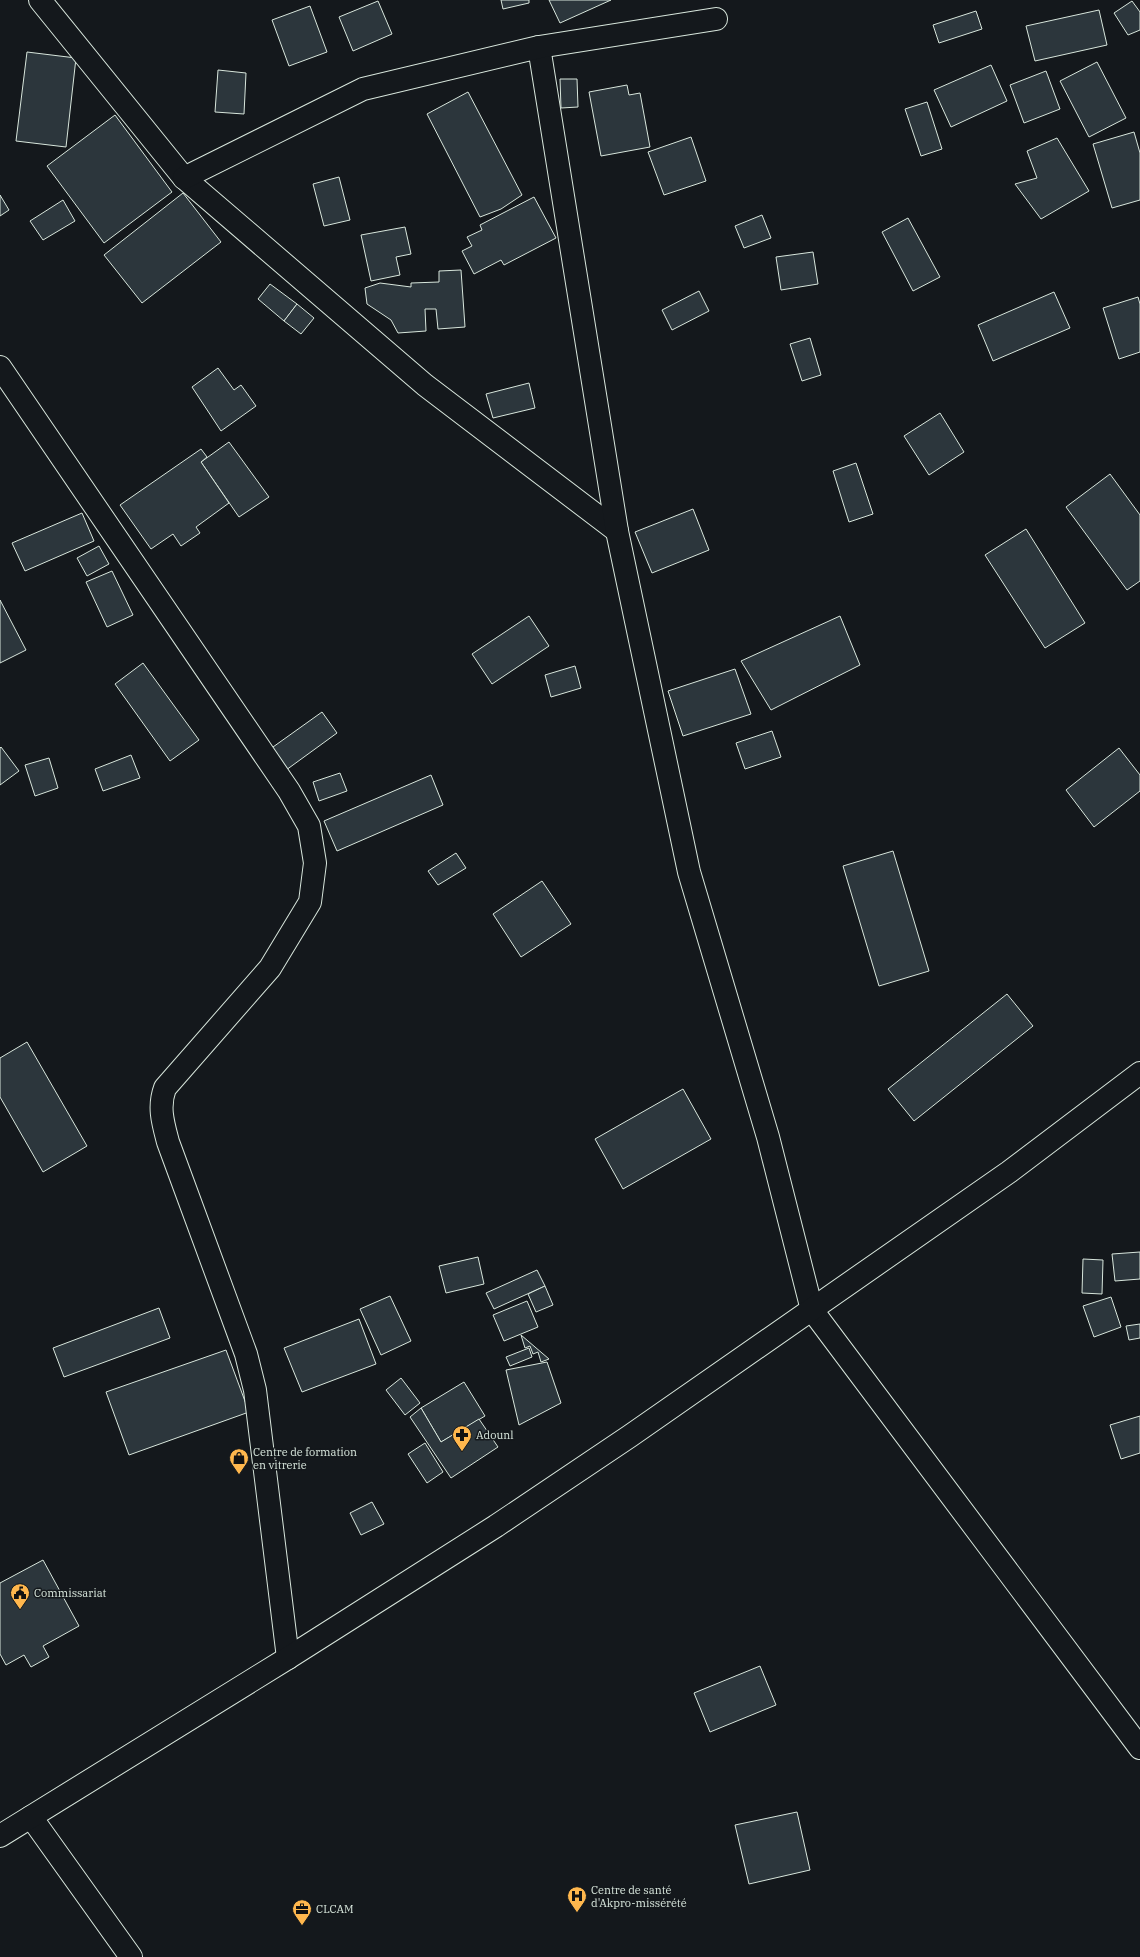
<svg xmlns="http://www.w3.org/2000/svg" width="1140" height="1957" viewBox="0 0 1140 1957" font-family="'IBM Plex Serif',serif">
	<rect width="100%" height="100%" fill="#14181c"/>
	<g fill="#2c363c" stroke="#d8e6dc">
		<polygon points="501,0 529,0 529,3 503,9"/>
		<polygon points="549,0 611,0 560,23"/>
		<polygon points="378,1 392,34 353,51 339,17"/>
		<polygon points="1132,1 1140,12 1140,30 1128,35 1114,13"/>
		<polygon points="310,6 327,52 289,66 272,20"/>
		<polygon points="1099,10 1107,45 1035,61 1026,26"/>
		<polygon points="976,11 982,29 939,43 933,25"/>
		<polygon points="27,52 76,58 66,147 16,141"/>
		<polygon points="1097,62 1126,118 1089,137 1060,81"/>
		<polygon points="991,65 1007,101 951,127 934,90"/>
		<polygon points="218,70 246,73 244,114 215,112"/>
		<polygon points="1046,71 1060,109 1024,123 1010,85"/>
		<polygon points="560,79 577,79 578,107 561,108"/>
		<polygon points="627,85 629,95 640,93 650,147 601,156 589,92"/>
		<polygon points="468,92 522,195 501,209 480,217 427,114"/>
		<polygon points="927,102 942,149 921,156 905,109"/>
		<polygon points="115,115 172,192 104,243 47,166"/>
		<polygon points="1134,132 1140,153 1140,200 1112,208 1093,144"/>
		<polygon points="691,137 706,181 664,195 648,152"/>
		<polygon points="1057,138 1089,191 1041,219 1015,184 1037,178 1027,151"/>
		<polygon points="339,177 350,220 324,226 313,184"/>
		<polygon points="183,193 221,242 142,303 104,255"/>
		<polygon points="0,195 9,210 0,216"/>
		<polygon points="534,197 556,238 504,265 501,260 474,274 462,251 472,246 467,237 482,230 480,225"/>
		<polygon points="63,200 75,221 43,240 30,221"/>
		<polygon points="762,215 771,238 744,248 735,226"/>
		<polygon points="908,218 940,277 913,291 882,232"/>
		<polygon points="405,227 411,254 396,257 400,275 371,281 361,235"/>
		<polygon points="813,252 818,284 781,290 776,257"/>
		<polygon points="461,270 465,327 438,329 436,309 425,309 426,331 398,333 391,320 367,304 365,288 380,283 411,287 411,283 439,282 439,271"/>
		<polygon points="270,284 297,304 284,321 258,299"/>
		<polygon points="699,291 709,311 672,330 662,310"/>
		<polygon points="1054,292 1070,328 993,361 978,325"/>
		<polygon points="1138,297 1140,304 1140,352 1119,359 1103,308"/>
		<polygon points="297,304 314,318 301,334 284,321"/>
		<polygon points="810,338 821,375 802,381 790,344"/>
		<polygon points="218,368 234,390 241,385 256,406 221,431 192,387"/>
		<polygon points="529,383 535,408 493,418 486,394"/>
		<polygon points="940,413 964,452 929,475 904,436"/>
		<polygon points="229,442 269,497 239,517 201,462"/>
		<polygon points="201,449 207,457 201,462 229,503 196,527 200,533 181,546 173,534 151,549 120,505"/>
		<polygon points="856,463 873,514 849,522 833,471"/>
		<polygon points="1110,474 1140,515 1140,581 1127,590 1066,507"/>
		<polygon points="693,509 709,550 652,573 635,532"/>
		<polygon points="82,513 94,541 25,571 12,543"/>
		<polygon points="1026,529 1085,623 1045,648 985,555"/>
		<polygon points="99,546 109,564 87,576 77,558"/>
		<polygon points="112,571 133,615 107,627 86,582"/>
		<polygon points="0,600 26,650 0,663"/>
		<polygon points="529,616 549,646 492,684 472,654"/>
		<polygon points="840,616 860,665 771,710 741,661"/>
		<polygon points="143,663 199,740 170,761 115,684"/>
		<polygon points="575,666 581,688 551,697 545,675"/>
		<polygon points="735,669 751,714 683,736 668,691"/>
		<polygon points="322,712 337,733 282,773 266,752"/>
		<polygon points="772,731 781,757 745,769 736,743"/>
		<polygon points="1,747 19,771 0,785 0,748"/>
		<polygon points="1119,748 1140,775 1140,791 1094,827 1066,790"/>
		<polygon points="131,755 140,778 103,791 95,769"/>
		<polygon points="49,758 58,788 35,796 25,765"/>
		<polygon points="340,773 347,791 319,801 313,782"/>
		<polygon points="431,775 443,805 337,851 324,821"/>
		<polygon points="893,851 929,971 879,986 843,866"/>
		<polygon points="456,853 466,868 438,885 428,871"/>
		<polygon points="542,881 571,924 521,957 493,914"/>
		<polygon points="1007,994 1033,1026 914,1121 888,1089"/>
		<polygon points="27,1042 87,1146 43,1172 0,1097 0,1058"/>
		<polygon points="683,1089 711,1139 623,1189 595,1139"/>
		<polygon points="1140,1252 1140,1279 1115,1281 1112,1254"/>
		<polygon points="478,1257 484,1284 446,1293 439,1266"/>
		<polygon points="1083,1259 1103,1260 1102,1294 1082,1293"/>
		<polygon points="537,1270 545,1286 494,1309 486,1293"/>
		<polygon points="545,1286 553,1305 536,1312 528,1294"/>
		<polygon points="390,1296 411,1341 381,1355 360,1309"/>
		<polygon points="1111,1297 1121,1327 1094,1337 1083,1306"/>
		<polygon points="527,1301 538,1327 504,1341 493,1315"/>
		<polygon points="159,1308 170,1338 64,1377 53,1348"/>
		<polygon points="359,1319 376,1364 302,1392 284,1348"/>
		<polygon points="1140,1324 1140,1338 1129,1340 1126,1326"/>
		<polygon points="521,1335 549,1359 541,1362 538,1352 533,1354 530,1346 525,1348"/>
		<polygon points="529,1348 532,1357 510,1366 506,1357"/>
		<polygon points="226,1350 249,1412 129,1455 106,1392"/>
		<polygon points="547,1362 561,1403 519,1425 506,1370"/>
		<polygon points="401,1378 420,1403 405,1415 386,1390"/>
		<polygon points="464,1382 485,1416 441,1442 421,1408"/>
		<polygon points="421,1408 441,1442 479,1419 498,1447 451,1478 410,1417"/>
		<polygon points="1140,1416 1140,1453 1121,1459 1110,1425"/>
		<polygon points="425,1443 443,1472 427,1483 408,1454"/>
		<polygon points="372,1502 384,1524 361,1535 350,1513"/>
		<polygon points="43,1560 79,1626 43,1646 49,1657 31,1667 24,1655 6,1665 0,1654 0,1583"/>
		<polygon points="760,1666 776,1705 710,1732 694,1693"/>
		<polygon points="797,1812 810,1870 749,1884 735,1825"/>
	</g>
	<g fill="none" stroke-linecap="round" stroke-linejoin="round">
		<g stroke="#d8e6dc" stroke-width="24">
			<g id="street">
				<polyline points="40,0 184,178 425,385 617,531"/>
				<polyline points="539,47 617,531 689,872 768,1137 812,1310 1140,1748"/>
				<polyline points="184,178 363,89 539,47 716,19"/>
				<path d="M0 367 289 791 309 826 315 863 310 902 270 968 165 1088C158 1107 163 1123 168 1142L246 1354 255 1390 288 1658"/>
				<polyline points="31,1817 131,1957"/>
			</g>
		</g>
		<g stroke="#d8e6dc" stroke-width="24">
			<polyline id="highway" points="0,1836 288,1658 496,1526 630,1436 1009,1172 1140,1073"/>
		</g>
		<use href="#street" stroke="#14181c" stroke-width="22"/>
		<use href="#highway" stroke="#14181c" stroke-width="22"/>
	</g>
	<defs>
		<g id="pharmacy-pin" transform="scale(1)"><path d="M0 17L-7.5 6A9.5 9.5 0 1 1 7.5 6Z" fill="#ffb74d" stroke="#14181c"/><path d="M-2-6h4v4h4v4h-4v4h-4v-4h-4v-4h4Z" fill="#111"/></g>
		<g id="shop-pin" transform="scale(1)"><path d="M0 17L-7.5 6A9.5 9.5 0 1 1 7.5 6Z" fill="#ffb74d" stroke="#14181c"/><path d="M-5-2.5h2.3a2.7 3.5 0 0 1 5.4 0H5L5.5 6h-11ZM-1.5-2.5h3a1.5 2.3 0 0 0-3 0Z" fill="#111"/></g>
		<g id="civic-pin" transform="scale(1)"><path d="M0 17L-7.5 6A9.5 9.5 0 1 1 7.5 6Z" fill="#ffb74d" stroke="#14181c"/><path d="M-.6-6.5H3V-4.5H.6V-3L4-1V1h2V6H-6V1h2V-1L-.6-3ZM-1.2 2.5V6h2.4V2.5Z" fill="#111"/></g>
		<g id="hospital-pin" transform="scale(1)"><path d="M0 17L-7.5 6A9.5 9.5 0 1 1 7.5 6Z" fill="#ffb74d" stroke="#14181c"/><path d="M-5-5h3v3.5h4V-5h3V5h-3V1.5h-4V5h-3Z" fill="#111"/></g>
		<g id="office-pin" transform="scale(1)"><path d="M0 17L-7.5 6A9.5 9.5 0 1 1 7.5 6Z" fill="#ffb74d" stroke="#14181c"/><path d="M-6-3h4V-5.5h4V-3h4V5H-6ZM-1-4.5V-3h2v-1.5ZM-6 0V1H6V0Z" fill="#111"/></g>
	</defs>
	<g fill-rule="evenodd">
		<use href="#pharmacy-pin" x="462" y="1435"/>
		<use href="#shop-pin" x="239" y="1458"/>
		<use href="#civic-pin" x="20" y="1593"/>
		<use href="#hospital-pin" x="577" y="1896"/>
		<use href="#office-pin" x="302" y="1909"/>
	</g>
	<g text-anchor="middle" stroke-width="3" stroke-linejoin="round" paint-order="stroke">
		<g font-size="11" fill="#d8e6dc" stroke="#14181c" text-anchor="start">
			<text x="476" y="1439">Adounl</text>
			<text x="253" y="1456">Centre de formation<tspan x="253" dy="13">en vitrerie</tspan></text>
			<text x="34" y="1597">Commissariat</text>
			<text x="591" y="1894">Centre de santé<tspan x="591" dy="13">d'Akpro-missérété</tspan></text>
			<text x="316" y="1913">CLCAM</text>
		</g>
	</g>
</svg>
